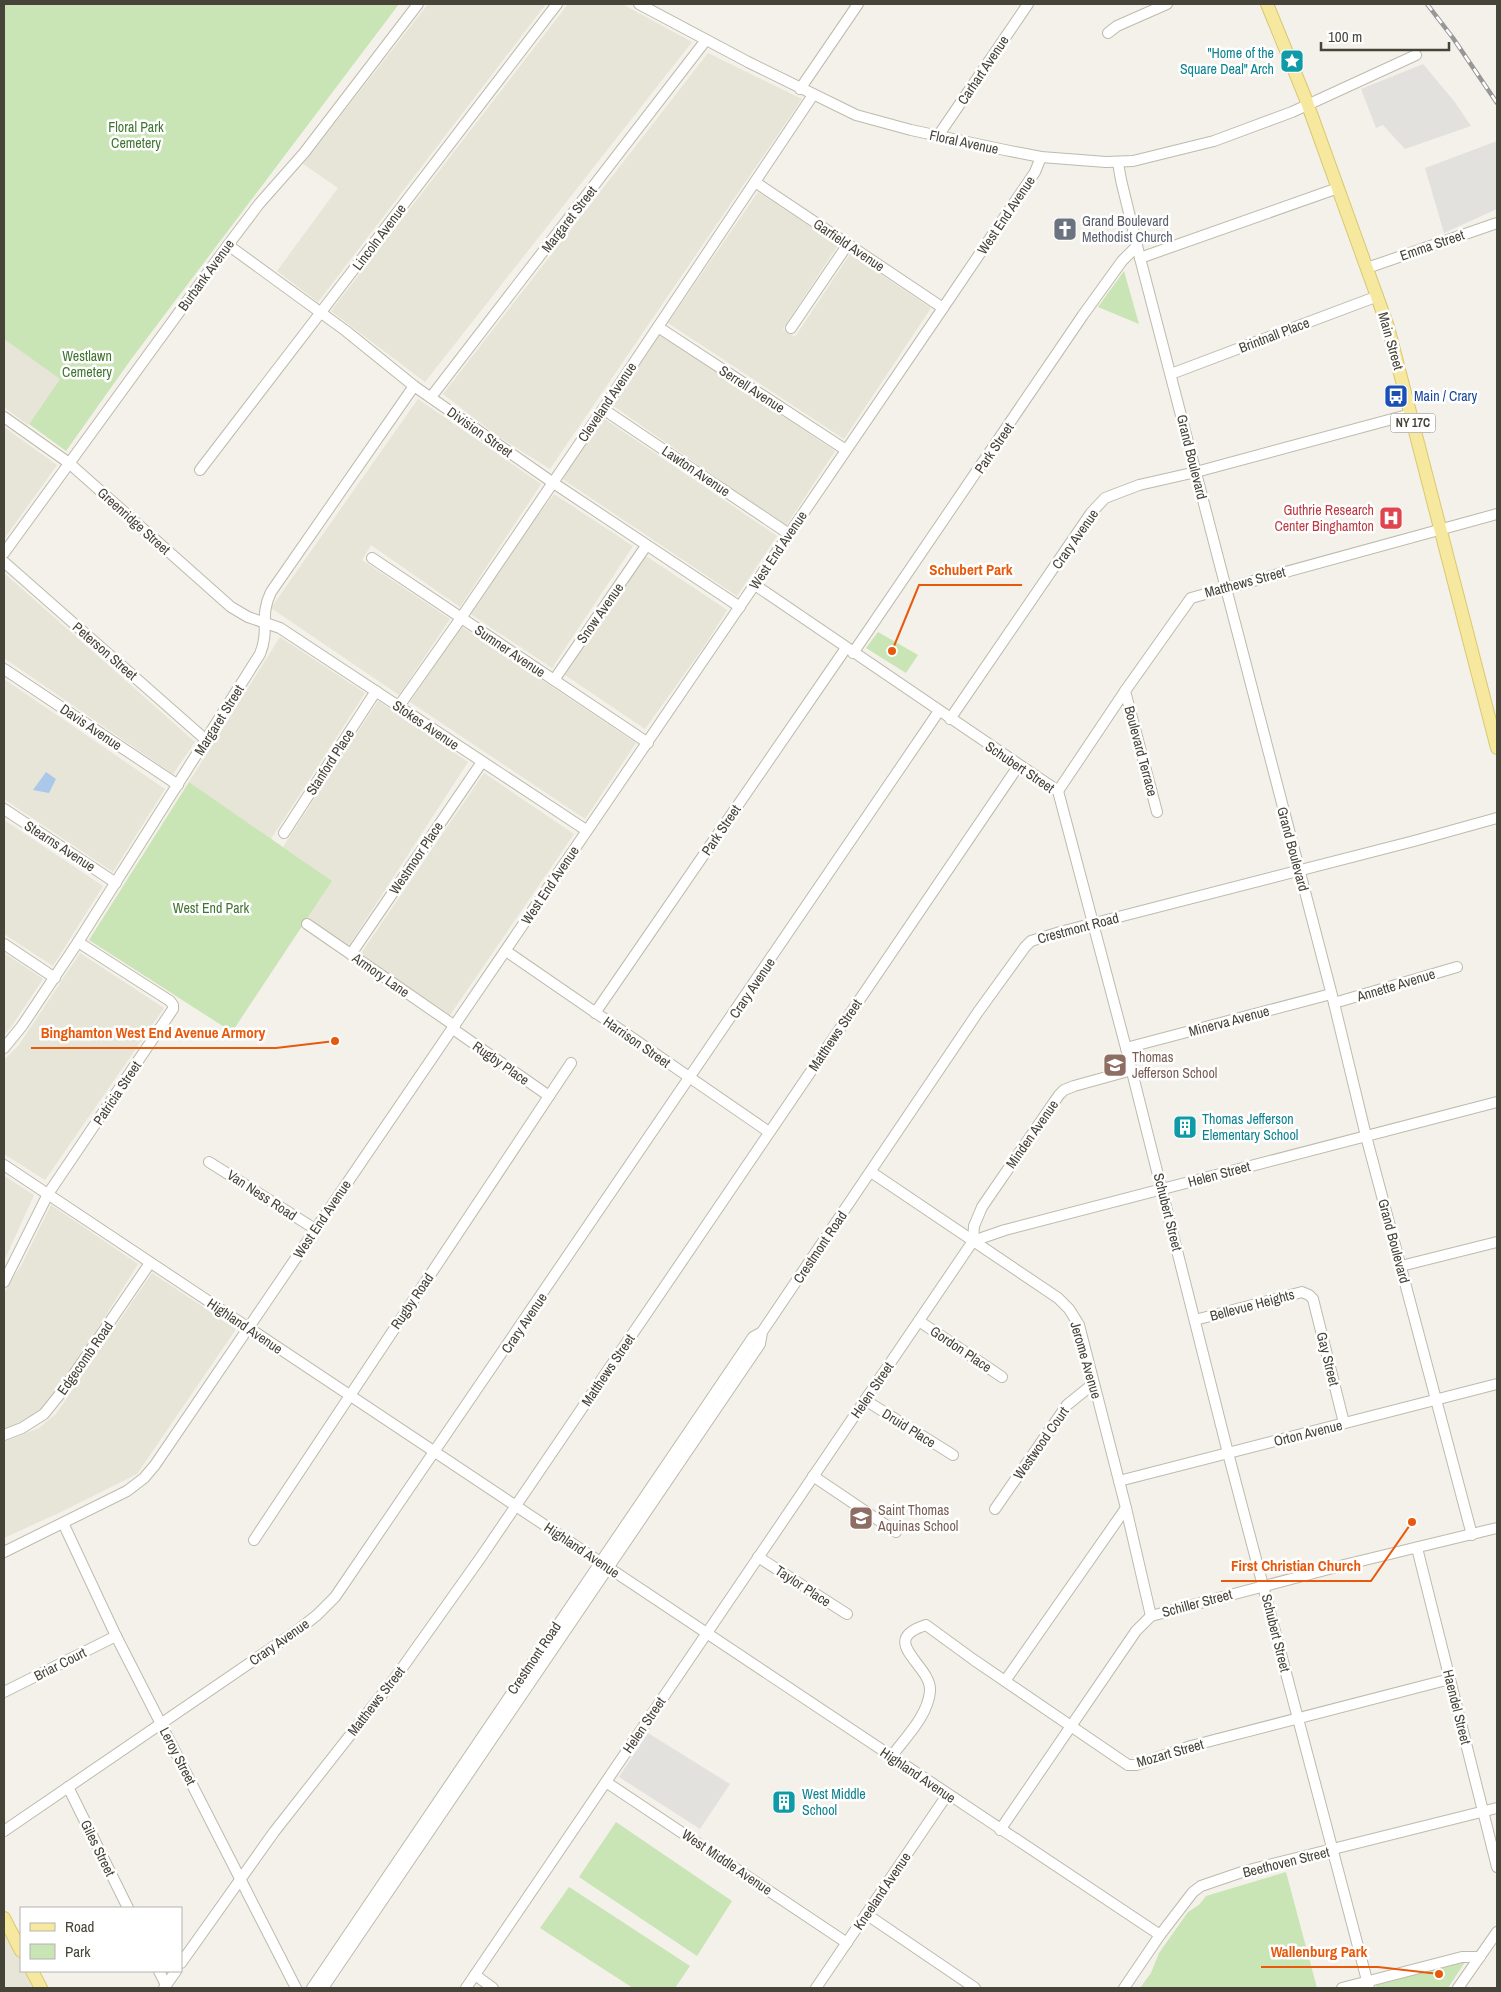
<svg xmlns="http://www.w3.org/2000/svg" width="1501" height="1992" viewBox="0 0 1501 1992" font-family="'Archivo Narrow',sans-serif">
	<rect width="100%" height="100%" fill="#f3f1e9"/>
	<g fill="#e7e4d8">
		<polygon points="428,4 546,4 318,302 277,271 338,188 303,164"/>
		<polygon points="568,4 622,4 692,42 425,382 331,311"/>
		<polygon points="708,53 802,99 550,469 496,435 443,394"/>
		<polygon points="758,192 838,245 783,329 795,337 850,254 931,308 844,439 668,323"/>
		<polygon points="660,334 835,451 786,526 612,405"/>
		<polygon points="4,339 60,379 28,425 4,407"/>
		<polygon points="418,399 541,484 460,607 371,545 362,560 450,619 399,695 271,608"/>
		<polygon points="603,418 777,536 737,596 561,478"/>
		<polygon points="4,427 57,465 4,539"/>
		<polygon points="554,494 633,546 552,668 466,611"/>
		<polygon points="646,556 727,610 705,645 645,729 565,675"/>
		<polygon points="4,573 195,742 173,774 4,658"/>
		<polygon points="461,626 636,743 585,819 410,702"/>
		<polygon points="280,637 365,693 271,839 189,782"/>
		<polygon points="4,679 165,789 113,872 4,799"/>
		<polygon points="378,701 468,762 348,947 308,918 332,881 283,847"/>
		<polygon points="484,773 574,834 450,1015 360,955"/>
		<polygon points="4,820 103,886 53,966 4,934"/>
		<polygon points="4,953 43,979 11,1027 4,1035"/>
		<polygon points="80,953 164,1008 45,1180 4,1154 4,1060 19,1045"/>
		<polygon points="4,1176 34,1195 4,1261"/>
		<polygon points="51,1205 138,1264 43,1415 4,1429 4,1293 22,1264"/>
		<polygon points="152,1273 236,1329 137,1474 63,1511 4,1538 4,1442 39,1428 56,1414"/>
		<polygon points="4,1927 21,1962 21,1971 26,1971 34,1988 4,1988"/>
	</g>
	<g fill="#c9e4b5">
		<polygon points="4,4 399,4 132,358 66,451 29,424 60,379 4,339"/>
		<polygon points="1124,271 1139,324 1098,307"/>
		<polygon points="878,632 918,655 906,673 866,648"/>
		<polygon points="189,782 332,881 232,1032 89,940"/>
		<polygon points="616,1822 732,1901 697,1956 579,1877"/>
		<polygon points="1286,1872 1317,1988 1140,1988 1151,1973 1159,1953 1188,1912 1199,1905 1206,1896"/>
		<polygon points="569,1887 690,1966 675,1988 633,1988 540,1928"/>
		<polygon points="1465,1962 1448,1988 1377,1988 1376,1985"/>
	</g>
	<g fill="#e2e1dd">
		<polygon points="1423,64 1454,101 1471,126 1405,149 1383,125 1376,128 1361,89"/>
		<polygon points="1497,141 1497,209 1444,233 1425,168"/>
		<polygon points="648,1733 730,1784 700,1829 619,1777"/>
	</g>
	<polygon fill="#abc8eb" points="46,772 56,779 49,793 33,790"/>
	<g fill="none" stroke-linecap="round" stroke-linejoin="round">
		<g stroke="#bebaac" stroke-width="12">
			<g id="minor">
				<polyline points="639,4 748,62 856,115 911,130 1005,150 1041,157 1106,162 1133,161 1214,141 1292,112 1416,55"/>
				<polyline points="1108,33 1117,26 1167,4"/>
				<polyline points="800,89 858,4"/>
				<polyline points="938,136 1028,4"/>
				<polyline points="1118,163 1121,180 1140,258 1334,1003 1366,1136 1472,1535"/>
				<polyline points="755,182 943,308"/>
				<polyline points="228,245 346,331 414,386 552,482 740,607"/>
				<polyline points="1140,258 1338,188"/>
				<polyline points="1367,268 1497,223"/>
				<polyline points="658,327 846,450"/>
				<polyline points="791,328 848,244"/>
				<polyline points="1171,374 1378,296"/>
				<polyline points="431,397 706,40"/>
				<polyline points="603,409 789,534"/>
				<polyline points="4,417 69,463 231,607 248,617 280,628 586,830"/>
				<polyline points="200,470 557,4"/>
				<polyline points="4,553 228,245 259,204 304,153 418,4"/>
				<polyline points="372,558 648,743"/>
				<polyline points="4,562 206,740"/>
				<polyline points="755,585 1058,791 1126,1048 1228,1453 1369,1988"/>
				<polyline points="853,653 1083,315 1122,261 1137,246"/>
				<polyline points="4,669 178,785"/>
				<polyline points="554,680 646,546"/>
				<polyline points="1125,691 1157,812"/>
				<polyline points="399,706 461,618 603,409 813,95"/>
				<polyline points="950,719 1091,513 1105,498 1139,485 1196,472 1411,414"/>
				<polyline points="1058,791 1125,691 1191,598 1497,514"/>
				<polyline points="4,809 116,883"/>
				<polyline points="284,833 376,691"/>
				<polyline points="307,924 455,1026"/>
				<polyline points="4,944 55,978"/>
				<polyline points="506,951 769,1132"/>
				<polyline points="351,954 482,762"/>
				<polyline points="1334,1003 1457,967"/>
				<polyline points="595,1013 846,648"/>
				<polyline points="453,1029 549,1096"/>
				<path d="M4 1048 22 1026 78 942 260 654C270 630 259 616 271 592L414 386"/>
				<polyline points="1126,1048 1331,994"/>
				<polyline points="209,1162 315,1229"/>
				<polyline points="4,1165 1160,1935"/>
				<polyline points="871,1172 1058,1298 1069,1309 1079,1325 1126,1508 1151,1616"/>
				<polyline points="973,1241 974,1226 982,1207 1059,1095 1064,1090 1074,1086 1132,1070"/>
				<polyline points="1401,1266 1497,1242"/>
				<polyline points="4,1282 48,1194 173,1009 173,1005 170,1001 78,942"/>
				<polyline points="1195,1320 1302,1292 1309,1295 1313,1299 1344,1423"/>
				<polyline points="919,1321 1002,1377"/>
				<polyline points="865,1400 953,1455"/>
				<polyline points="4,1435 22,1428 44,1414 64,1389 150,1263"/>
				<polyline points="813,1476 896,1532"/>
				<polyline points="1119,1481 1497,1384"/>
				<polyline points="995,1509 1067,1405 1093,1384"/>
				<polyline points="63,1523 116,1636 296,1988"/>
				<polyline points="254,1540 571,1063"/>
				<polyline points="1417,1548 1497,1867"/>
				<polyline points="4,1552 127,1491 144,1478 155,1465 943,308 1035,172 1041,157"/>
				<polyline points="758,1557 847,1614"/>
				<polyline points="1005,1681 1126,1508"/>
				<polyline points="4,1692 116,1636"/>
				<path d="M891 1757C905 1738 928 1716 930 1691 932 1665 876 1641 926 1625L974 1660 1128 1765H1136L1191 1746 1450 1679"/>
				<polyline points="606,1782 847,1943"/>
				<polyline points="68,1787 128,1908"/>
				<polyline points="1000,1830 1136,1631 1151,1616 1344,1565 1497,1528"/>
				<polyline points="4,1831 298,1630 317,1615 335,1597 939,711"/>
				<polyline points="866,1914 975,1988"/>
				<polyline points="181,1963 274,1832 395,1678 481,1557 1019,765"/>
				<polyline points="159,1971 166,1985"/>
				<polyline points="475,1975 493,1988"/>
				<polyline points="164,1988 176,1971"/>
				<polyline points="312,1988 753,1337 762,1332"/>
				<polyline points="323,1988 760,1344 762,1332 978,1012 1025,947 1031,941 1060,932 1414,841 1497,818"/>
				<polyline points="466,1988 973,1241 1005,1230 1497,1102"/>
				<polyline points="816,1988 947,1795"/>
				<polyline points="1124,1988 1160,1935 1193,1892 1201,1886 1245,1871 1497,1808"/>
				<polyline points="1342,1988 1462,1957 1480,1957"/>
				<polyline points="1458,1988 1497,1932"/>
			</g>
		</g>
		<g stroke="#dac870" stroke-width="14">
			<g id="major">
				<polyline points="1267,4 1305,97 1388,327 1497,748"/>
				<polyline points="4,1918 21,1951"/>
				<polyline points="32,1971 41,1988"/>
			</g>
		</g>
		<use href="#minor" stroke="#fff" stroke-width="10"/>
		<use href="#major" stroke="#f6e99f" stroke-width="12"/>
		<g stroke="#979797" stroke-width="4.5">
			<polyline id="rail" points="1427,4 1453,38 1497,103"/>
		</g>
		<use href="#rail" stroke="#fff" stroke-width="2.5" stroke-dasharray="8" stroke-linecap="butt"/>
	</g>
	<defs>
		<g id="sight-square" transform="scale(1.25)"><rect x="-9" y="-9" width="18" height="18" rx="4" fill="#0f9aa8" stroke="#fff"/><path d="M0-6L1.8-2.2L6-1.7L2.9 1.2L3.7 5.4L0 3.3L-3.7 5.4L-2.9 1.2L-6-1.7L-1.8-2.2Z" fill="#fff"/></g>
		<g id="church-square" transform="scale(1.25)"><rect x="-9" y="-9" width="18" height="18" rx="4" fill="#6b7280" stroke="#fff"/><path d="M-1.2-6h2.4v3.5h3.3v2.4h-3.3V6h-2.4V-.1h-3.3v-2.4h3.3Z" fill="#fff"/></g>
		<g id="bus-square" transform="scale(1.25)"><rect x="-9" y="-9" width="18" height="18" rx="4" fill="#1a4fb4" stroke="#fff"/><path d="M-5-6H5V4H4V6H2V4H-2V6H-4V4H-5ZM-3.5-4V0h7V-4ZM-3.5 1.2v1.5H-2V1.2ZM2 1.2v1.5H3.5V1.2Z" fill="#fff"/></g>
		<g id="hospital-square" transform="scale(1.25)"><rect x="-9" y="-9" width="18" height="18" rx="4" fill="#e0444e" stroke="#fff"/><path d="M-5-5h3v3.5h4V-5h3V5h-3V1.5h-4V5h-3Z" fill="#fff"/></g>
		<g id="school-square" transform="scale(1.25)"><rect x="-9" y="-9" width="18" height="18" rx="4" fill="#8d6e63" stroke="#fff"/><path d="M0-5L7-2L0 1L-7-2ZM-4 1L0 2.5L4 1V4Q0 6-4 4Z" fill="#fff"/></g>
		<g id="building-square" transform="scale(1.25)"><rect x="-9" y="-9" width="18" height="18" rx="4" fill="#0f9aa8" stroke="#fff"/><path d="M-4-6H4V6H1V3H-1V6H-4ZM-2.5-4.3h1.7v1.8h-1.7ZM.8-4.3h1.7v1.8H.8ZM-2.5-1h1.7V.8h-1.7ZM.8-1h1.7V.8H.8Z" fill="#fff"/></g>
	</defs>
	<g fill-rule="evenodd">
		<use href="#sight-square" x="1292" y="61"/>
		<use href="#church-square" x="1065" y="229"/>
		<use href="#bus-square" x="1396" y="396"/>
		<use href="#hospital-square" x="1391" y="518"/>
		<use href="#school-square" x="1115" y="1065"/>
		<use href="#building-square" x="1185" y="1127"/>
		<use href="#school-square" x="861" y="1518"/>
		<use href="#building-square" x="784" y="1802"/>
	</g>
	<g text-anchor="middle" stroke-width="5" stroke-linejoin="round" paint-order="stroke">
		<rect fill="#fff" stroke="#7e7b74" stroke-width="1" x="1390.5" y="413.5" width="45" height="19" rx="4"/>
		<g font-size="12" font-weight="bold" fill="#464338">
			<text x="1413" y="427">NY 17C</text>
		</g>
		<g font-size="14" fill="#0d838f" stroke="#fff" text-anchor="start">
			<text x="1274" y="58" text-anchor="end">"Home of the<tspan x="1274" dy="16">Square Deal" Arch</tspan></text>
			<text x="1202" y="1124">Thomas Jefferson<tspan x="1202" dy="16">Elementary School</tspan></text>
			<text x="802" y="1799">West Middle<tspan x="802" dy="16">School</tspan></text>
		</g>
		<g font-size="14" fill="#464338" stroke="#fff">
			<text transform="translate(983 70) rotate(-56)" y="5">Carhart Avenue</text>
			<text transform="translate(964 142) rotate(12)" y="5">Floral Avenue</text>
			<text transform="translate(1006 215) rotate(-56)" y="5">West End Avenue</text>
			<text transform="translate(569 219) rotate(-52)" y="5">Margaret Street</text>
			<text transform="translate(379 237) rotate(-53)" y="5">Lincoln Avenue</text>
			<text transform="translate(849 245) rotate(34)" y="5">Garfield Avenue</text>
			<text transform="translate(1432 245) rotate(-19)" y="5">Emma Street</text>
			<text transform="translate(206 275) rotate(-54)" y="5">Burbank Avenue</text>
			<text transform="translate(1274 335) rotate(-21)" y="5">Brintnall Place</text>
			<text transform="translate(1391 341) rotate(74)" y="5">Main Street</text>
			<text transform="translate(752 389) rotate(33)" y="5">Serrell Avenue</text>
			<text transform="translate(607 402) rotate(-56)" y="5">Cleveland Avenue</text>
			<text transform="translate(480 432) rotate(35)" y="5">Division Street</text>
			<text transform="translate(994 448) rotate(-56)" y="5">Park Street</text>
			<text transform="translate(1192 457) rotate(76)" y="5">Grand Boulevard</text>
			<text transform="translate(696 471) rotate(34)" y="5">Lawton Avenue</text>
			<text transform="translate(134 521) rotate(42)" y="5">Greenridge Street</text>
			<text transform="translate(1075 539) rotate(-55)" y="5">Crary Avenue</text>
			<text transform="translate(778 550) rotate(-56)" y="5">West End Avenue</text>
			<text transform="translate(1245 582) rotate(-15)" y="5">Matthews Street</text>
			<text transform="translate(600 613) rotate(-55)" y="5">Snow Avenue</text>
			<text transform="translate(105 651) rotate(41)" y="5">Peterson Street</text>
			<text transform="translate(510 651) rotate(34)" y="5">Sumner Avenue</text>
			<text transform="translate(219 720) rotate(-58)" y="5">Margaret Street</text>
			<text transform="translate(426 725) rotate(34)" y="5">Stokes Avenue</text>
			<text transform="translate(91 727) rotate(34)" y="5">Davis Avenue</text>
			<text transform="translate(1141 751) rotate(75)" y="5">Boulevard Terrace</text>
			<text transform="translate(330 762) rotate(-57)" y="5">Stanford Place</text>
			<text transform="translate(1020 767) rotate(34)" y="5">Schubert Street</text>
			<text transform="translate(721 830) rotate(-56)" y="5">Park Street</text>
			<text transform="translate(60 846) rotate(33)" y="5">Stearns Avenue</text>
			<text transform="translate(1293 849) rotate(75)" y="5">Grand Boulevard</text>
			<text transform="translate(416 858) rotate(-56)" y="5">Westmoor Place</text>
			<text transform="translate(550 885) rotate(-56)" y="5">West End Avenue</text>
			<text transform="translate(1078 928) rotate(-15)" y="5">Crestmont Road</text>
			<text transform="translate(381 975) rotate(35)" y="5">Armory Lane</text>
			<text transform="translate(1396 985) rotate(-17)" y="5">Annette Avenue</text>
			<text transform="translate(752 988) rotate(-56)" y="5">Crary Avenue</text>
			<text transform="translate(1229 1021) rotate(-15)" y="5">Minerva Avenue</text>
			<text transform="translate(835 1035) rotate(-56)" y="5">Matthews Street</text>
			<text transform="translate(637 1042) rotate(35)" y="5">Harrison Street</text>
			<text transform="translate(501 1063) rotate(35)" y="5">Rugby Place</text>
			<text transform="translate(117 1093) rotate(-56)" y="5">Patricia Street</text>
			<text transform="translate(1032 1134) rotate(-55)" y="5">Minden Avenue</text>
			<text transform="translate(1219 1174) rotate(-15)" y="5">Helen Street</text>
			<text transform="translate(262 1195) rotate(33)" y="5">Van Ness Road</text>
			<text transform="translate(1168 1212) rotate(76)" y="5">Schubert Street</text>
			<text transform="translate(322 1219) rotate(-56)" y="5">West End Avenue</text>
			<text transform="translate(1394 1241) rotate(75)" y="5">Grand Boulevard</text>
			<text transform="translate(820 1247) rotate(-56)" y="5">Crestmont Road</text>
			<text transform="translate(412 1301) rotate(-56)" y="5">Rugby Road</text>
			<text transform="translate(1252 1305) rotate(-15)" y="5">Bellevue Heights</text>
			<text transform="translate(524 1323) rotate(-56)" y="5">Crary Avenue</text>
			<text transform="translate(245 1326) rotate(34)" y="5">Highland Avenue</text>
			<text transform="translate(961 1349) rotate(34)" y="5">Gordon Place</text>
			<text transform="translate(85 1358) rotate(-55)" y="5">Edgecomb Road</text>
			<text transform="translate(1328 1359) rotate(76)" y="5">Gay Street</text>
			<text transform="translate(1086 1360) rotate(74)" y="5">Jerome Avenue</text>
			<text transform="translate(608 1370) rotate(-56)" y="5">Matthews Street</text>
			<text transform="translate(872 1390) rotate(-56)" y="5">Helen Street</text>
			<text transform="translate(909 1428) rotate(32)" y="5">Druid Place</text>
			<text transform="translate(1308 1433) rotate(-14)" y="5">Orton Avenue</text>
			<text transform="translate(1041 1443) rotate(-55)" y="5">Westwood Court</text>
			<text transform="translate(582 1550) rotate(34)" y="5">Highland Avenue</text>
			<text transform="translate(803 1586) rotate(33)" y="5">Taylor Place</text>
			<text transform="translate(1197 1603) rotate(-15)" y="5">Schiller Street</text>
			<text transform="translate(1276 1633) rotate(76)" y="5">Schubert Street</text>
			<text transform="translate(279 1642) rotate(-35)" y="5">Crary Avenue</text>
			<text transform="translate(534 1658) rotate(-56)" y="5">Crestmont Road</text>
			<text transform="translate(60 1664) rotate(-27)" y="5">Briar Court</text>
			<text transform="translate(376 1701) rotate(-52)" y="5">Matthews Street</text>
			<text transform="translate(1457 1707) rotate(76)" y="5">Haendel Street</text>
			<text transform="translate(644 1725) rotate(-56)" y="5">Helen Street</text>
			<text transform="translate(1170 1753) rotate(-16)" y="5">Mozart Street</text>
			<text transform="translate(178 1756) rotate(63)" y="5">Leroy Street</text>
			<text transform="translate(918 1775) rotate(34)" y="5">Highland Avenue</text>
			<text transform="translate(98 1848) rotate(64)" y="5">Giles Street</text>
			<text transform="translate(727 1862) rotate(34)" y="5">West Middle Avenue</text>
			<text transform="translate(1286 1862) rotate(-14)" y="5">Beethoven Street</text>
			<text transform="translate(882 1891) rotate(-56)" y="5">Kneeland Avenue</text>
		</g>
		<g font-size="14" fill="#407430" stroke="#fff">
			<text x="136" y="132">Floral Park<tspan x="136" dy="16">Cemetery</tspan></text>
			<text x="87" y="361">Westlawn<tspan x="87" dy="16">Cemetery</tspan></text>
			<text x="211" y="913">West End Park</text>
		</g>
		<g font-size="14" fill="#5b616d" stroke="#fff" text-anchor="start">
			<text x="1082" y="226">Grand Boulevard<tspan x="1082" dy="16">Methodist Church</tspan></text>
		</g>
		<g font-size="14" fill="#164399" stroke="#fff" text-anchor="start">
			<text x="1414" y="401">Main / Crary</text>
		</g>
		<g font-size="14" fill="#be3a42" stroke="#fff" text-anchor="end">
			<text x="1374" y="515">Guthrie Research<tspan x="1374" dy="16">Center Binghamton</tspan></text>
		</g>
		<g font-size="14" fill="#785e54" stroke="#fff" text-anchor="start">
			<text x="1132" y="1062">Thomas<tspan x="1132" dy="16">Jefferson School</tspan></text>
			<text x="878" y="1515">Saint Thomas<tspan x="878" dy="16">Aquinas School</tspan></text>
		</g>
	</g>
	<path fill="none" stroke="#e8590c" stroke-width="2" d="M892 651L919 585H1022M335 1041L276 1048H31M1412 1522L1371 1581H1221M1439 1974L1378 1967H1261"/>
	<g fill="#e8590c" stroke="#fff" stroke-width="2">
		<circle cx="892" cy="651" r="5"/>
		<circle cx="335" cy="1041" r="5"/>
		<circle cx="1412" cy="1522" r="5"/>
		<circle cx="1439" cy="1974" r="5"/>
	</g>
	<g font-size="15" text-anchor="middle" font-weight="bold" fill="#e8590c" stroke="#fff" stroke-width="5" stroke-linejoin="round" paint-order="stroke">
		<text x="971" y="575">Schubert Park</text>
		<text x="153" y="1038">Binghamton West End Avenue Armory</text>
		<text x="1296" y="1571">First Christian Church</text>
		<text x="1319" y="1957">Wallenburg Park</text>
	</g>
	<rect width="1501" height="1992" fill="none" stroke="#464338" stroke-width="10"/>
	<rect x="20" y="1907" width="162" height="65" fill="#ffffff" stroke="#b5b4af"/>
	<rect x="30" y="1923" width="25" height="8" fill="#f6e99f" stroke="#b5b4af"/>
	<text x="65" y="1932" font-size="15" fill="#464338">Road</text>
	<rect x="30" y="1944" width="25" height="15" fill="#c9e4b5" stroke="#b5b4af"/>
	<text x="65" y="1957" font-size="15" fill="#464338">Park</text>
	<path d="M1321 42v8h128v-8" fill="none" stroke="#464338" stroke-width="2.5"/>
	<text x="1328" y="42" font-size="15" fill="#464338" stroke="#ffffff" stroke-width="4" paint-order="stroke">100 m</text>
</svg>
